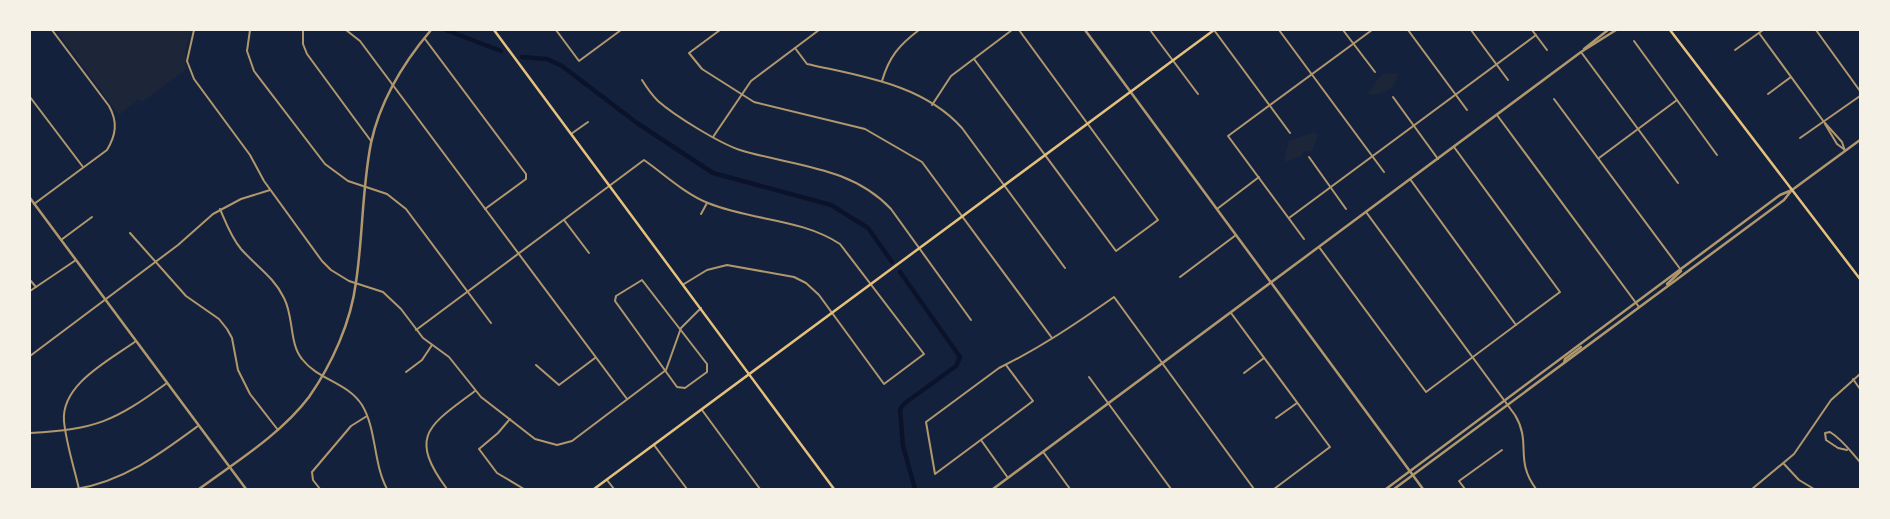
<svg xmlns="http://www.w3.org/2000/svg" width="1890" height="519" viewBox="0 0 1890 519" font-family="Raleway,sans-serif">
	<rect width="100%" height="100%" fill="#14213d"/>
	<g fill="#1d2539">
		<polygon points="56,30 191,30 185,53 186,69 142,102 139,99 119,115"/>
		<path d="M1398 73C1396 89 1383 96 1367 94L1382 74Z"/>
		<polygon points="1314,132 1318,135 1312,151 1304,151 1301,156 1286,162 1284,159 1289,141"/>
	</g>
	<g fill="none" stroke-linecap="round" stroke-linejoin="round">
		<g stroke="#0b132b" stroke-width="4.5">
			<polyline points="446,30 501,51"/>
			<polyline points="522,57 547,59 562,66 637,123 713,173 831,205 868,228 892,262"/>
			<polyline points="900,272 960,357 956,366 905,403 900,409 903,446 915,489"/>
		</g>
		<g stroke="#b1986c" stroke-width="2">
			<polyline points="194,30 187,61 194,79 250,155 264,181 322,261 331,270 349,281 383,292 401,309 423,338 449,357 481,397 535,439 557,445 572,441 666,370 681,328 701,308"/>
			<polyline points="250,30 247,51 254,71 325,164 348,181 387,194 406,209 491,323"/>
			<polyline points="303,30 303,44 307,54 371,141"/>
			<polyline points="346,30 360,41 627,399"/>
			<polyline points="556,30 579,61 621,30"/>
			<polyline points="720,30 689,53 702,69 754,102 865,129 922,162 1052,338"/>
			<polyline points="1150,30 1198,94"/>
			<polyline points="1214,30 1290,133"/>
			<polyline points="1279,30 1384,172"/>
			<polyline points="1343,30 1375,72"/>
			<polyline points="1408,30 1467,110"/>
			<polyline points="1471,30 1508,80"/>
			<polyline points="1532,30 1547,50"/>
			<polyline points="1816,30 1860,91"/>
			<polyline points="1759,33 1824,122 1842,142 1845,151"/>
			<polyline points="425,39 526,174 526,179 485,209"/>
			<polyline points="1634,41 1717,155"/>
			<path d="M795 48 807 64C860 76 923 84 962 128L1065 268"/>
			<polyline points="1735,50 1763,30"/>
			<polyline points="1581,52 1678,183"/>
			<polyline points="974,59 1116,251 1158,220 1019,30"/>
			<path d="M642 80C647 88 652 95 658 101 675 116 719 143 740 150 792 166 851 166 891 209L971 320"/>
			<path d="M882 81C889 57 899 45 919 30"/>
			<polyline points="1768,94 1791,77"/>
			<polyline points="30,97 83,167"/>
			<polyline points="1393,97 1438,159"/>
			<polyline points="1554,99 1681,270"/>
			<polyline points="932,105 951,76 1012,30"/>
			<polyline points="1497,115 1639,307"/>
			<polyline points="1825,124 1837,144 1845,150"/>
			<polyline points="571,134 588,122"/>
			<polyline points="713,137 751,81 819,30"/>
			<polyline points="1800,138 1860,96"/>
			<polyline points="1309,157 1346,209"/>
			<polyline points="1599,158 1677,100"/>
			<polyline points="1410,179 1516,325"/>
			<path d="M34 204 107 150C116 135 118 122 109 106L52 30"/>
			<path d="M220 209C226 223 231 237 241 249 256 266 274 277 284 298 294 317 289 343 302 359 318 380 347 382 362 405 377 430 373 463 387 489"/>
			<polyline points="1217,209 1259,177"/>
			<path d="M1366 212 1515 415C1532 443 1514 459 1536 489"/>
			<polyline points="701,214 707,203"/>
			<polyline points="1289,218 1536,35"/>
			<polyline points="564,220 589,253"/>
			<polyline points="130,233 186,296 219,319 227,329 232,338 238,370 250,394 278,430"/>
			<polyline points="1304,239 1228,136 1372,30"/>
			<polyline points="61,240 92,217"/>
			<polyline points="1319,247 1426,392 1560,292 1454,147"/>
			<polyline points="1180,277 1236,235"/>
			<polyline points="30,280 36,287"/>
			<polygon points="642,280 707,364 707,372 685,388 677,387 615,301 616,296"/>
			<polyline points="30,291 76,260"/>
			<polyline points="1231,313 1330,447 1274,489"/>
			<path d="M416 330 644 160C664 174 685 194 708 203 752 221 800 218 840 244L924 354 884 384 819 295 806 283 794 277 727 265 707 270 684 284"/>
			<polyline points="30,356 178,245 213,214 241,199 270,190"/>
			<polyline points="536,365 559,385 595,358"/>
			<path d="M1006 365 1033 401 935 474 926 422 999 368C1040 348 1077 323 1114 297L1254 489"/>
			<polyline points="406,372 422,360 432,345"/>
			<polyline points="1244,373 1264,358"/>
			<polyline points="1089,377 1171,489"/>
			<polyline points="1853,379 1860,389"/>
			<polyline points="702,410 760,489"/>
			<polyline points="1276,418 1297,403"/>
			<polyline points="510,419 498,433 479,449 497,473 524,489"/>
			<path d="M30 433C97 429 113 422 167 383"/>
			<polyline points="981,440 1008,478"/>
			<polyline points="654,445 687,489"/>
			<path d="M1847 450 1838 448 1826 440 1825 433 1830 432C1843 440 1850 451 1860 462"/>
			<polyline points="1044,453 1070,489"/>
			<polyline points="1784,464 1799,480 1814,489"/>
			<polyline points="607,480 614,489"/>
			<path d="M76 489C124 481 160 454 198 426"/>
			<path d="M79 489C74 467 66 443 64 421 61 384 110 360 136 341"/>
			<polyline points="320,489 313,480 312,472 351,426 367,416"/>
			<path d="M447 489C407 435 430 425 475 391"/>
			<polyline points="1465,489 1459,481 1502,450"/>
			<polyline points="1752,489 1794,454 1831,400 1860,374"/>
		</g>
		<g stroke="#b1986c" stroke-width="2.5">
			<polyline points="1085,30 1423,489"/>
			<polyline points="1584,49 1608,30"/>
			<polyline points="30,198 246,489"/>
			<polyline points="1667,284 1681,271"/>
			<polyline points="1564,363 1565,359 1581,347"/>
			<path d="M199 489C237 461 280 435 309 397 332 364 351 322 356 282 363 236 362 188 371 143 380 101 404 62 431 30"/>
			<polyline points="993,489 1581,52 1616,30"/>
			<polyline points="1386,489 1780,195 1792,190 1860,140"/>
			<polyline points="1394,489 1784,200 1791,191"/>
		</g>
		<g stroke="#e5c07b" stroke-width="2.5">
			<polyline points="494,30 834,489"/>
			<polyline points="594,489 1214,30"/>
		</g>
		<polyline stroke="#e5c07b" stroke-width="2.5" points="1670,30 1860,279"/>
	</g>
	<rect width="1890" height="519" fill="none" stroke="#f6f1e7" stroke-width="62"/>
</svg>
